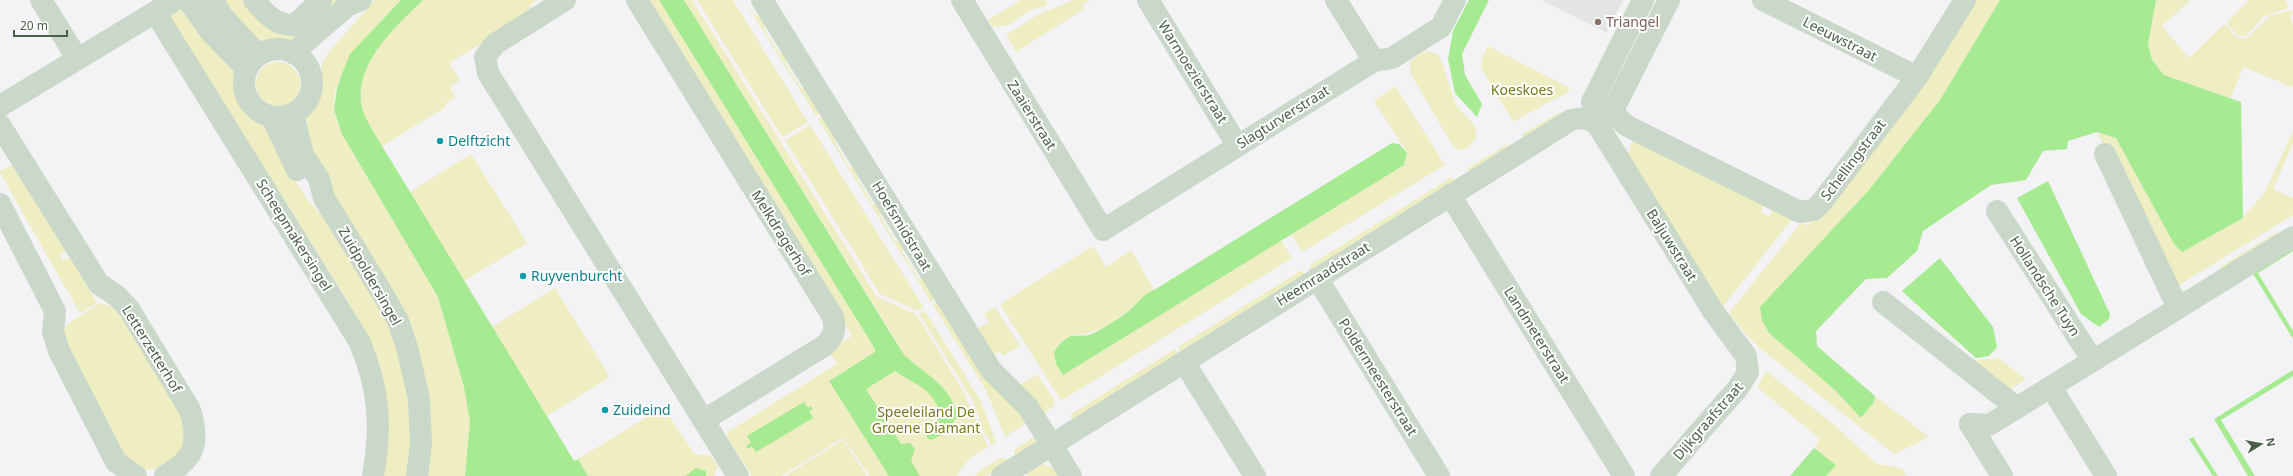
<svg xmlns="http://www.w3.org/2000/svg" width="2293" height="476" viewBox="0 0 2293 476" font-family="'Noto Sans',sans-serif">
	<rect width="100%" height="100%" fill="#f3f2f4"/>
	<polygon fill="#e3e4e5" points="1541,0 1623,0 1607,33"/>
	<g fill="#efedc2">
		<polygon points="218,0 241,0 269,27 330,0 350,0 295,41 279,42 262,42 254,39"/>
		<path d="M375 0H401C375 26 330 70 334 110 335 118 339 126 342 134L438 297 464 387 470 422 465 476H427L429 397 416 341 306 145 305 122 320 91 322 63 329 52Z"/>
		<path d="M423 0H538L530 4 534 12 449 63 460 80 450 87 455 97 445 104 446 107 382 146C375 134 366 121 362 108 352 65 396 26 423 0Z"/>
		<polygon points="643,0 659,0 875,349 875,352 829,381 889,476 870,476 843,438 781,476 752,476 726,435 729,431 837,364 829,351 852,336"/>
		<polygon points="684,0 692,0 877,297 916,314 963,391 988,447 969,459 956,476 914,476 856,384 901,349"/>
		<polygon points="697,0 733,0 808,122 782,137"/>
		<polygon points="744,0 756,16 762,13 768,23 763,27 780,54 786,51 791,59 785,63 802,89 808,86 823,111 816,116"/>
		<polygon points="1021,0 1045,0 1048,5 1028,11 1009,25 993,27 988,20"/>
		<polygon points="1073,0 1090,0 1082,5 1084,9 1016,52 1006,35 1036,16"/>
		<polygon points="1972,0 2000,0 1940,100 1869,190 1760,307 1861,418 1874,402 1875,396 1929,437 1894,454 1761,349 1747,336 1729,313 1801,223 1808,226"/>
		<polygon points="2156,0 2191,0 2162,26 2189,58 2224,24 2238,38 2247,38 2270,16 2291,10 2293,14 2289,16 2293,24 2293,87 2243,67 2231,98 2164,75 2152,60 2148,44"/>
		<polygon points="2249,0 2285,0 2289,7 2263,17 2247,35 2239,36 2226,23"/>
		<polygon points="177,9 183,9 235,68 237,95 243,107 252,117 263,124 272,133 287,166 307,199 325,219 382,311 394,336 410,398 412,432 407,476 382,476 361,326 346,298 185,41 180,29 171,34 167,15"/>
		<polygon points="1488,46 1570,88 1568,92 1513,122 1481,68 1482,58"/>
		<polygon points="1428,51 1439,55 1456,105 1475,126 1476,138 1468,148 1461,150 1453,146 1410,73 1410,62 1419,54"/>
		<circle cx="278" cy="84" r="22"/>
		<polygon points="1395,86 1445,165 1302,252 1291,234 1404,165 1407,152 1374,101"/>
		<polygon points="1560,112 1564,118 1530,139 1521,135"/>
		<polygon points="825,114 839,137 834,141 850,168 857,165 862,174 857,178 874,206 880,202 885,211 880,215 896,242 903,239 908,247 902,251 919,279 925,276 939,297 931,302 818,119"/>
		<polygon points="810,125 924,308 923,308 918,311 880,294 785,140"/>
		<polygon points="2293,131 2293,143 2273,189 2293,198 2293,215 2179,285 2170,274 2097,132 2116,138 2174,244 2182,251 2243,218 2265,192"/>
		<polygon points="1636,138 1765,204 1761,212 1769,217 1773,208 1793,218 1721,309 1625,154 1631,150 1629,147"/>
		<polygon points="1507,144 1508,152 1471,175 1467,169"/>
		<polygon points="471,154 527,243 464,281 410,192"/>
		<polygon points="12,165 66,251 60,255 63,261 70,257 97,303 80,313 0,173 0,171"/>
		<polygon points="1452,177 1456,184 1314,272 1310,265"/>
		<polygon points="2277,232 2277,237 2222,271 2220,267"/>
		<path d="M1281 240 1292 258 1064 399H1060L1000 304 1093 246 1106 267 1131 250 1154 290C1143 294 1139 302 1130 309 1113 323 1094 336 1072 335L1063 375Z"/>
		<polygon points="1302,270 1306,277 1182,354 1178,347"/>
		<polygon points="555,288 610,377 547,416 492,327"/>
		<polygon points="940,300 1029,421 1005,437 987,392 933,305"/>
		<path d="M100 303 113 307 119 313 186 424 183 451C161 468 153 476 126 462L64 347 62 332 66 325Z"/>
		<polygon points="995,307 1020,346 1003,356 1000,351 991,356 975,330 989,322 984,314"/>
		<polygon points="925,311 981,401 996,442 992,445 983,430 973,401 919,314"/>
		<polygon points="1175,349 1180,356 1074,422 1070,415"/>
		<polygon points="1998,358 2026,379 2008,391 1972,361"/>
		<polygon points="1766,371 1832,423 1877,464 1902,468 1907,476 1826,476 1836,465 1814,448 1820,439 1757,387"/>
		<polygon points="1037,374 1055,401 1054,406 1041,415 1017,387"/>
		<polygon points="657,411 664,419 669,416 695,455 710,455 719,468 714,471 716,476 706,476 706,471 685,476 588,476 578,459"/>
		<polygon points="1036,436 1034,444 1017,457 1014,452 1016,448"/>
		<polygon points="843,440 867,476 785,476"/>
		<polygon points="1003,457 1008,462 986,476 975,476 979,471"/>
		<polygon points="1043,464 1053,468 1057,465 1064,476 1028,476 1027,473"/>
	</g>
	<g fill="#a6ea91">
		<path d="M401 0H423C396 26 352 65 362 108 366 121 375 134 382 146L559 436 574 461 578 459 588 476H465L470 422 464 387 438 297 342 134 334 110 337 88 343 71 350 54Z"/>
		<path d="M659 0H684L904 355C924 373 954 388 957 417L946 433 931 440 927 438 926 433 938 418 940 412C930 386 915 385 895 371L866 389 901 444 910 443 915 449 911 461 920 476H889L829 381 875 352V349Z"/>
		<polygon points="1469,0 1489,0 1462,54 1465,75 1482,104 1477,117 1455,93 1448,59 1453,31"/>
		<polygon points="2000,0 2156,0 2148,44 2152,60 2164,75 2241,102 2243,218 2182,252 2174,244 2116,138 2097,132 2068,141 2067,149 2043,151 2026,180 1991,185 1923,231 1917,251 1887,278 1866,279 1816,331 1817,346 1875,396 1874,402 1861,418 1835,390 1769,333 1762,320 1760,307 1869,190 1940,100"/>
		<path d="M1392 143 1399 144 1407 153 1404 165 1063 375 1056 364 1054 352C1075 323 1076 344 1098 331 1108 325 1122 317 1131 309 1140 301 1143 294 1154 290Z"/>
		<polygon points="2048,181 2110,314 2109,319 2099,327 2081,314 2017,198"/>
		<polygon points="2293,246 2293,251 2258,273 2293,331 2293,339 2252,272"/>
		<polygon points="1940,258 1993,327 1997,347 1989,356 1976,358 1902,291"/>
		<polygon points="2293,370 2293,376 2221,420 2255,476 2248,476 2214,419"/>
		<polygon points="804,402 808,408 811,406 813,409 809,411 813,418 756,452 752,446 748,449 746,446 751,443 747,436"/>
		<polygon points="2193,437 2218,476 2213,476 2189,439"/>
		<polygon points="1814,448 1836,465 1826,476 1790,476"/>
		<polygon points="696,468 706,471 706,476 685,476"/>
	</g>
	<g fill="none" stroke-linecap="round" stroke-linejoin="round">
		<g stroke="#c9d8c9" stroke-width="22">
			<polyline points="41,0 77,58"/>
			<polyline points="188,0 210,31 247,69"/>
			<polyline points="213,0 222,16 258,55"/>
			<path d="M254 0C266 14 276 26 295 25L321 0"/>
			<polyline points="565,0 495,44 485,57 488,73 738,476"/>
			<path d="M637 0 833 317C836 330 834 337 824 346L704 420"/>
			<polyline points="762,0 991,370 1028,407 1071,476"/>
			<polyline points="962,0 1103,230 1374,61 1392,58 1441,27 1455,0"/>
			<polyline points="1148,0 1237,145"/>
			<polyline points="1336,0 1374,61"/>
			<polyline points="1643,0 1592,102 1612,112 1627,126 1800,212 1814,210 1821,203 1917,77 1965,0"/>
			<polyline points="1763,0 1917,77"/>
			<path d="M155 12 359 341C379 387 382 426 373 476"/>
			<circle cx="278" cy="83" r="34"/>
			<polyline points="293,53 347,6 361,0"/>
			<polyline points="0,106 175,0"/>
			<polyline points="1612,112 1669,0"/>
			<polyline points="293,114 303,155 319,179 324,198 384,296 398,321 407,347 419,399 421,444 417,476"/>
			<polyline points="272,117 297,170"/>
			<path d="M0 125 99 284 117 296 129 309 190 410C200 444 195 458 165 476"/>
			<polyline points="2105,154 2178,308"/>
			<polyline points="1450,195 1624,476"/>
			<polyline points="0,204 55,311 53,332 59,351 116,462 136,476"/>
			<polyline points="1997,211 2093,361"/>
			<polyline points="1317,278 1439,476"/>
			<polyline points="1883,302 2017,408"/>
			<polyline points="1184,362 1255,476"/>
			<polyline points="2051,387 2106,476"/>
			<polyline points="1970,424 1989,425 2293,237"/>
			<polyline points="1970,424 2002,476"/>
			<path d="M1002 476 1571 120C1582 117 1588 118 1597 124L1713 311 1746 356 1748 372 1738 388 1661 476"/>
		</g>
	</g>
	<circle fill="#8d6e63" stroke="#fff" stroke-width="1.5" cx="1598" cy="22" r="4"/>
	<g fill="#0f9aa8" stroke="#fff" stroke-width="1.5">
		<circle cx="440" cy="141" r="4"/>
		<circle cx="523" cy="276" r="4"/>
		<circle cx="605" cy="410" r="4"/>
	</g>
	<g text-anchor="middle" stroke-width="4" stroke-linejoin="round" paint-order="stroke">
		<g font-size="14" fill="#785e54" stroke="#fff" text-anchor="start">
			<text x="1606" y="27">Triangel</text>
		</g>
		<g font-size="14" fill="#4a5f4a" stroke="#fff">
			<text transform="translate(1840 39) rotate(27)" y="5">Leeuwstraat</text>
			<text transform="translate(1193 72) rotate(58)" y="5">Warmoezierstraat</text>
			<text transform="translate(1032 115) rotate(58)" y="5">Zaaierstraat</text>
			<text transform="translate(1283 117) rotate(-32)" y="5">Slagturverstraat</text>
			<text transform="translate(1853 160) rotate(-53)" y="5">Schellingstraat</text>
			<text transform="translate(902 226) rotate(59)" y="5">Hoefsmidstraat</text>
			<text transform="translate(781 233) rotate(58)" y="5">Melkdragerhof</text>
			<text transform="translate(294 235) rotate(58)" y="5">Scheepmakersingel</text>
			<text transform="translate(1672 245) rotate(58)" y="5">Baljuwstraat</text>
			<text transform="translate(1323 274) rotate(-32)" y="5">Heemraadstraat</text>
			<text transform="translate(370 276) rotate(60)" y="5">Zuidpoldersingel</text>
			<text transform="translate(2045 286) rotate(57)" y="5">Hollandsche Tuyn</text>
			<text transform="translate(1537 335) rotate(58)" y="5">Landmeterstraat</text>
			<text transform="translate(152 349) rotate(58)" y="5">Letterzetterhof</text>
			<text transform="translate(1378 377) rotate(58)" y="5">Poldermeesterstraat</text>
			<text transform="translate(1708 421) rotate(-49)" y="5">Dijkgraafstraat</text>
		</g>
		<g font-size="14" fill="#757a1a" stroke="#fff">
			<text x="1522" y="95">Koeskoes</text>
			<text x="926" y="417">Speeleiland De<tspan x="926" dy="16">Groene Diamant</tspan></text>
		</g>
		<g font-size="14" fill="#0d838f" stroke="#fff" text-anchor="start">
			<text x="448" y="146">Delftzicht</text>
			<text x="531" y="281">Ruyvenburcht</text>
			<text x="613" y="415">Zuideind</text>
		</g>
	</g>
	<g transform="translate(2261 444) rotate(79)" stroke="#ffffff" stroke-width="3" paint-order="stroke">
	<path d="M0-3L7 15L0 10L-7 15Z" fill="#4a5f4a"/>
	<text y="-6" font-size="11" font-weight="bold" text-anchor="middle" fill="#4a5f4a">N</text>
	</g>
	<path d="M14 30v6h53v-6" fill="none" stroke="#4a5f4a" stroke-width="2"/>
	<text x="20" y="30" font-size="12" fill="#4a5f4a" stroke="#ffffff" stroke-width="3" paint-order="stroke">20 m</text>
</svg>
